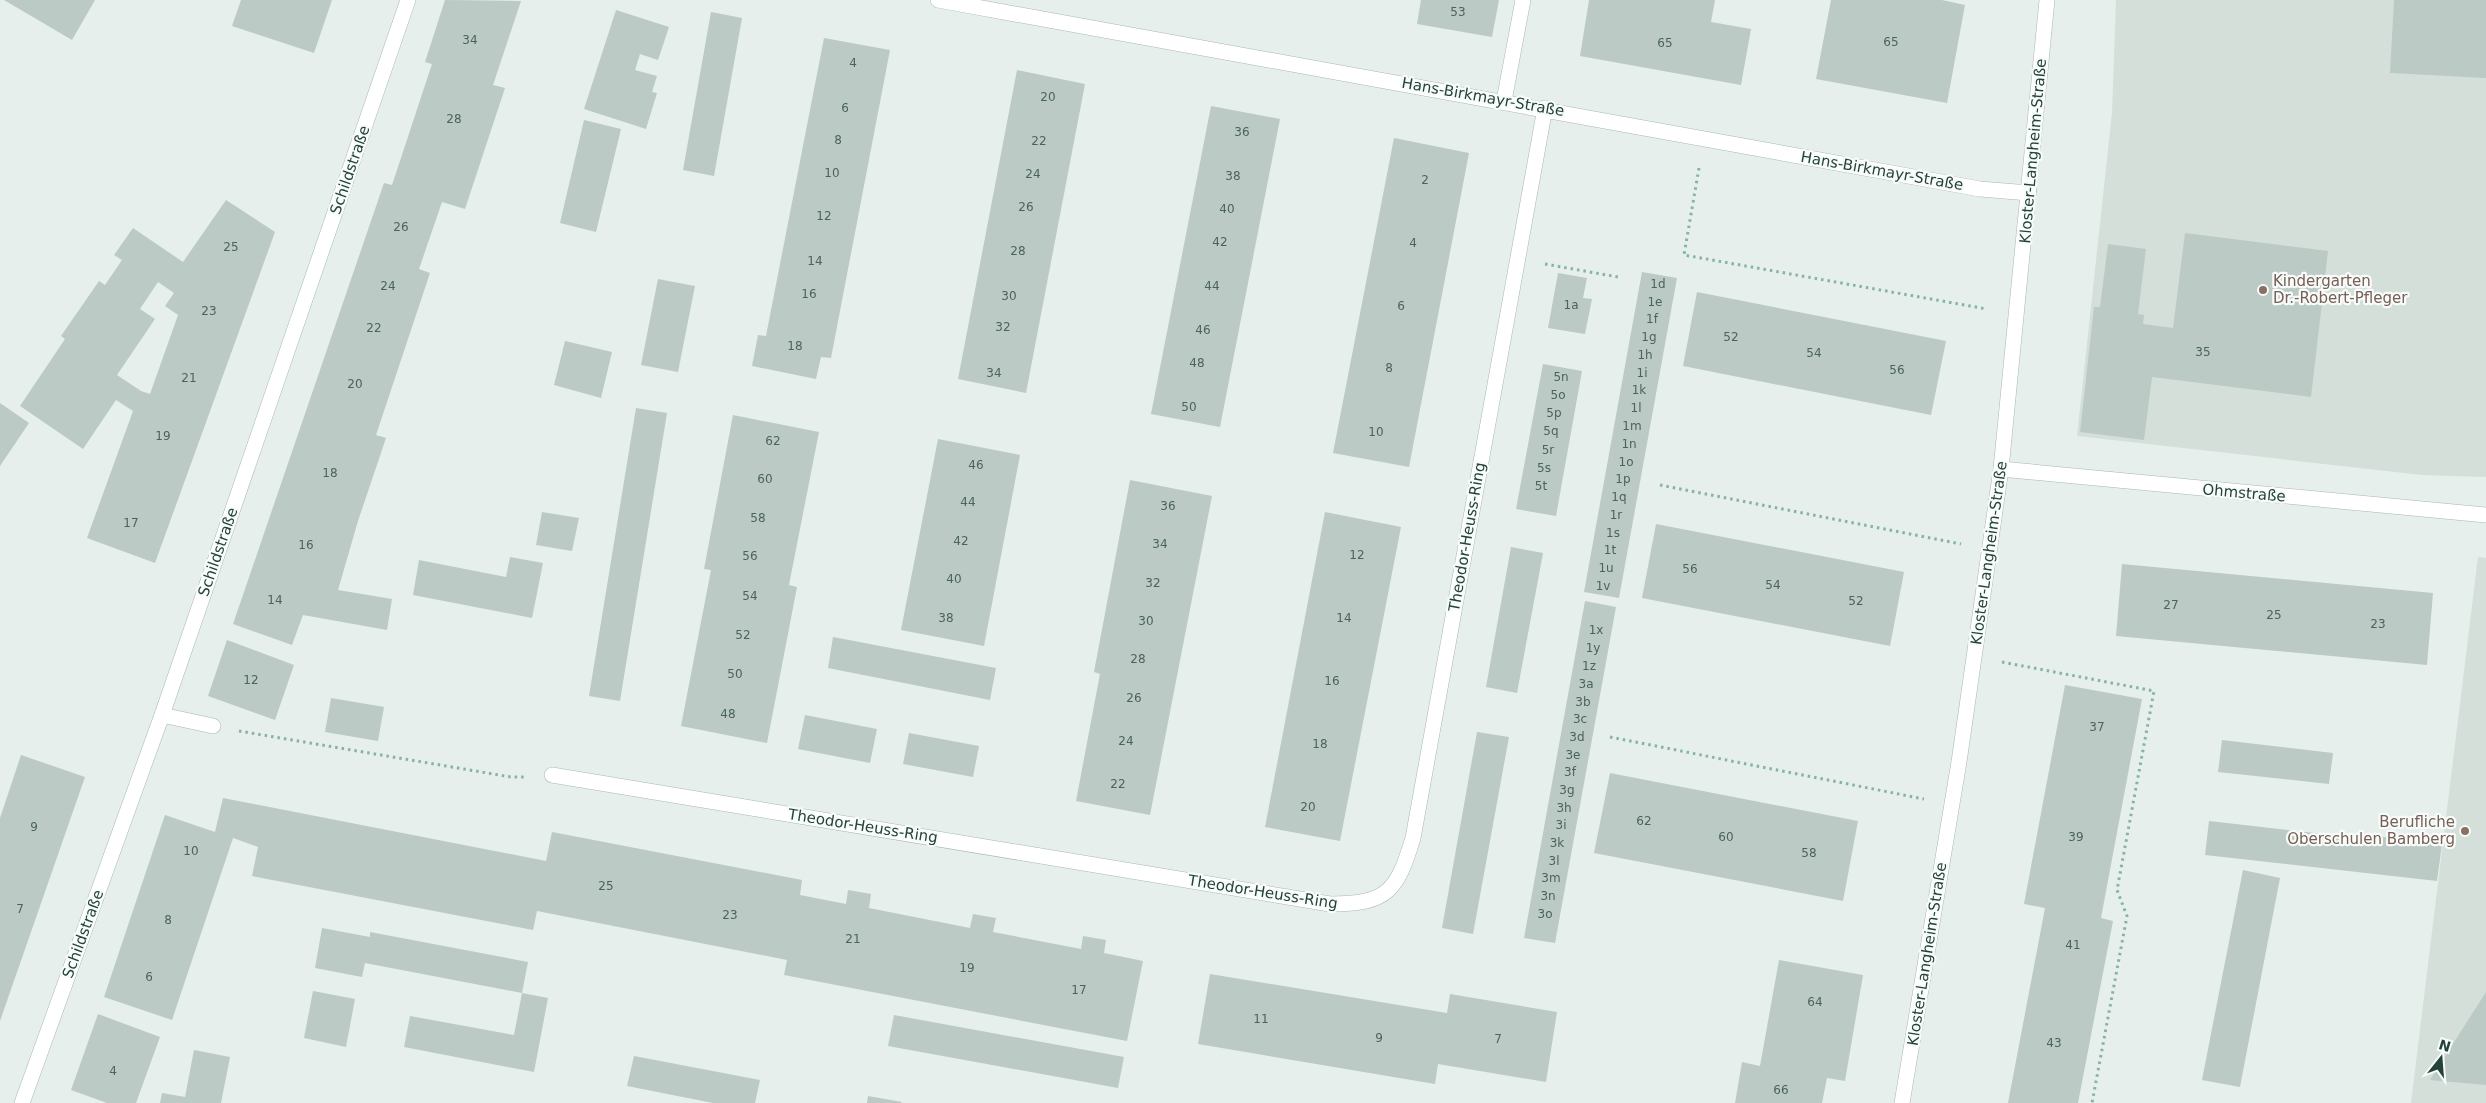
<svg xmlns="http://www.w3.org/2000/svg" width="2486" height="1103" viewBox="0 0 2486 1103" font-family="'DejaVu Sans',sans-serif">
	<rect width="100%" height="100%" fill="#e6efeb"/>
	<g fill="#d4dfda">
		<polygon points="2116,0 2486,0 2486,477 2422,475 2077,436 2112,113"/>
		<polygon points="2478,557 2486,558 2486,1103 2411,1103"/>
	</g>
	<g fill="#bbcac4" fill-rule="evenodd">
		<polygon points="4,0 95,0 72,40"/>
		<polygon points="241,0 332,0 314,53 232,26"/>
		<polygon points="445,0 521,1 493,85 505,88 465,209 442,202 419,269 430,273 376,435 386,438 358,521 338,590 392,599 387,630 303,615 292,645 233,624 384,183 392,185 432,64 425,62"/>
		<polygon points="1421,0 1499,0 1492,37 1417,24"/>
		<polygon points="1589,0 1715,0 1711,22 1751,29 1741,85 1580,56"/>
		<polygon points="1831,0 1942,0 1965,5 1947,103 1816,79"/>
		<polygon points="2394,0 2486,0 2486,78 2390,73"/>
		<polygon points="616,10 669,27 658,60 640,54 635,70 657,76 652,92 657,93 646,129 584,109"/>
		<polygon points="711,12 742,18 714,176 683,170"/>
		<polygon points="824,38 890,50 831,358 821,357 816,379 752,366 758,335 766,336"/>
		<polygon points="1017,70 1085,84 1026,393 958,379"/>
		<polygon points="1211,106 1280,119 1220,427 1151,414"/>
		<polygon points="584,120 621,129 596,232 560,223"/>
		<polygon points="1394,138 1469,153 1409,467 1333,453"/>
		<path d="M226 200 275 232 155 563 87 538 133 411 116 400 83 449 20 406 65 339 61 336 99 281 105 285 122 260 114 255 133 228 183 262ZM158 282 174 293 165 306 178 315 150 394 141 391 117 375 155 319 140 309Z"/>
		<polygon points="2185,233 2328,251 2311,397 2152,377 2144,440 2080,432 2094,307 2100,307 2108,244 2146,249 2138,314 2144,315 2143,324 2173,328"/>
		<polygon points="1642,272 1677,278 1619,598 1584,592"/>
		<polygon points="1558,273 1587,278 1583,298 1592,299 1585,334 1548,328"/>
		<polygon points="658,279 695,286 678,372 641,365"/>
		<polygon points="1697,292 1946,341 1931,415 1683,366"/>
		<polygon points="565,341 612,352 601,398 554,385"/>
		<polygon points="1543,364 1582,371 1556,516 1516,509"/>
		<polygon points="0,403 29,423 0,466"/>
		<polygon points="636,408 667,413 620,701 589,696"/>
		<polygon points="733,415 819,432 789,585 797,587 767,743 681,726 711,570 704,569"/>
		<polygon points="938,439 1020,455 984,646 901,630"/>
		<polygon points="1130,480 1212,496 1150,815 1076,801 1100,674 1094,672"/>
		<polygon points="542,512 579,518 572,551 536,545"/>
		<polygon points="1325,512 1401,527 1340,841 1265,827"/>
		<polygon points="1656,524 1904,572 1890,646 1642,598"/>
		<polygon points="1511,547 1543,553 1517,693 1486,687"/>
		<polygon points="510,557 543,563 532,618 413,595 419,560 506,577"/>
		<polygon points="2122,564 2433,593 2427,665 2116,636"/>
		<polygon points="1585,601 1616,607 1555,943 1524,938"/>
		<polygon points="833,637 996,668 990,700 828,668"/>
		<polygon points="227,640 294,665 275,720 208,696"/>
		<polygon points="2065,685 2142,699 2101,918 2113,921 2078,1103 2008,1103 2045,908 2024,904"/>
		<polygon points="331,698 384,707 378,741 325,732"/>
		<polygon points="805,715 877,729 870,763 798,749"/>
		<polygon points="1477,732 1509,737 1473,934 1442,928"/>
		<polygon points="909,733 979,746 973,777 903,764"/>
		<polygon points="2222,740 2333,753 2329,784 2218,772"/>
		<polygon points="21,755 85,777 0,1021 0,818"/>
		<polygon points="1610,773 1858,821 1843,901 1594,853"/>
		<polygon points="223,798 546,861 552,832 802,880 800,895 846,904 848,890 871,894 869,908 970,928 973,914 996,918 993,932 1081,949 1083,936 1106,940 1104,953 1143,961 1127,1041 784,975 787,960 537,911 533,930 252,876 258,847 233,838 172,1020 104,997 165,815 215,832"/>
		<polygon points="2209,821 2368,839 2368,835 2442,844 2437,881 2205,855"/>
		<polygon points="2243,870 2280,878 2240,1087 2202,1080"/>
		<polygon points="322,928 370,937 370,932 528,962 522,993 548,998 534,1072 404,1047 410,1016 514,1035 522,993 365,963 362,977 315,968"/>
		<polygon points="1779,960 1863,975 1845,1081 1827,1078 1822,1103 1735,1103 1742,1062 1760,1066"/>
		<polygon points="1210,974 1447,1013 1450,994 1557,1012 1546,1082 1438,1064 1435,1084 1198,1044"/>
		<polygon points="313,991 355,999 346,1047 304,1038"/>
		<polygon points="2486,992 2486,1085 2430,1080"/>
		<polygon points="98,1014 160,1037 136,1103 107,1103 71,1090"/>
		<polygon points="894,1015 1124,1057 1118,1088 888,1046"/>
		<polygon points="194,1050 230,1057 221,1103 160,1103 162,1093 185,1097"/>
		<polygon points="634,1056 760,1080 755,1103 713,1103 627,1086"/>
		<polygon points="868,1096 902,1102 901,1103 867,1103"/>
	</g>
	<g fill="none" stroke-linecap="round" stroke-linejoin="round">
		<g stroke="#a8b8b2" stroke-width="16">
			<g id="lane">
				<polyline points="1504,101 1523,0"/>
				<polyline points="162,715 213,726"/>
			</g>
		</g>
		<g stroke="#a8b8b2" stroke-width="16">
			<g id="street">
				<polyline points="938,0 1980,189 2029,193"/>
				<polyline points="2001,469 2486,515"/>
				<path d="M552 775 1330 904C1388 904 1397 891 1413 838L1545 108"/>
				<polyline points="22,1103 162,715 408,0"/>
				<polyline points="1902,1103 1959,762 2001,469 2047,0"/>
			</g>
		</g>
		<g stroke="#86b3a5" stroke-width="3" stroke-dasharray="2.5 4" stroke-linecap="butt">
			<polyline points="1699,168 1684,255 1987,309"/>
			<polyline points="1545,264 1618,277"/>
			<polyline points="1660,485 1961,544"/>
			<polyline points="2002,662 2154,691 2117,890 2127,916 2092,1103"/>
			<polyline points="239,731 511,777 524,777"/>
			<polyline points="1610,737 1924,799"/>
		</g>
		<use href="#lane" stroke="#fff" stroke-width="15"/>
		<use href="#street" stroke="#fff" stroke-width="15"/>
	</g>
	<g fill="#8d6e63" stroke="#f7fbf9" stroke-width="2">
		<circle cx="2263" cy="290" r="5"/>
		<circle cx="2465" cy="831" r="5"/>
	</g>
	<g text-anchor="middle" stroke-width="4.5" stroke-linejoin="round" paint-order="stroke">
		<g font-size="12" fill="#4a645c">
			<text x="1458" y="16">53</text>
			<text x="470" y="44">34</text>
			<text x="1891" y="46">65</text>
			<text x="1665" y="47">65</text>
			<text x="853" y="67">4</text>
			<text x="1048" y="101">20</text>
			<text x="845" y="112">6</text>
			<text x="454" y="123">28</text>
			<text x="1242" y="136">36</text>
			<text x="838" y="144">8</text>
			<text x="1039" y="145">22</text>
			<text x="832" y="177">10</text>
			<text x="1033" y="178">24</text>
			<text x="1233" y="180">38</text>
			<text x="1425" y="184">2</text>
			<text x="1026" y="211">26</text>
			<text x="1227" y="213">40</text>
			<text x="824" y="220">12</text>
			<text x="401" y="231">26</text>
			<text x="1220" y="246">42</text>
			<text x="1413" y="247">4</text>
			<text x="231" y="251">25</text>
			<text x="1018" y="255">28</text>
			<text x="815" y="265">14</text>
			<text x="1658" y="288">1d</text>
			<text x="388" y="290">24</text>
			<text x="1212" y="290">44</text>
			<text x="809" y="298">16</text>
			<text x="1009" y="300">30</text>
			<text x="1655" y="306">1e</text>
			<text x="1571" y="309">1a</text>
			<text x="1401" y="310">6</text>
			<text x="209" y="315">23</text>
			<text x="1652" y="323">1f</text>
			<text x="1003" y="331">32</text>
			<text x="374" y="332">22</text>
			<text x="1203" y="334">46</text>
			<text x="1649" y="341">1g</text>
			<text x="1731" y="341">52</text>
			<text x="795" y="350">18</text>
			<text x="2203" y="356">35</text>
			<text x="1814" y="357">54</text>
			<text x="1645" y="359">1h</text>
			<text x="1197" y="367">48</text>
			<text x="1389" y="372">8</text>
			<text x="1897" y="374">56</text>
			<text x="994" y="377">34</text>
			<text x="1642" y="377">1i</text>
			<text x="1561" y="381">5n</text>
			<text x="189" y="382">21</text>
			<text x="355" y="388">20</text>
			<text x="1639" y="394">1k</text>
			<text x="1558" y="399">5o</text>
			<text x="1189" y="411">50</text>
			<text x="1636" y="412">1l</text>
			<text x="1554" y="417">5p</text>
			<text x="1632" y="430">1m</text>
			<text x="1551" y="435">5q</text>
			<text x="1376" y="436">10</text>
			<text x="163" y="440">19</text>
			<text x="773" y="445">62</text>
			<text x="1629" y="448">1n</text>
			<text x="1548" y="454">5r</text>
			<text x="1626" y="466">1o</text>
			<text x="976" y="469">46</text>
			<text x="1544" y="472">5s</text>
			<text x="330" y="477">18</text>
			<text x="765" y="483">60</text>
			<text x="1623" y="483">1p</text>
			<text x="1541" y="490">5t</text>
			<text x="1619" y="501">1q</text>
			<text x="968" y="506">44</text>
			<text x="1168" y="510">36</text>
			<text x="1616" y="519">1r</text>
			<text x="758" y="522">58</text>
			<text x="131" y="527">17</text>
			<text x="1613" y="537">1s</text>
			<text x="961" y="545">42</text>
			<text x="1160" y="548">34</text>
			<text x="306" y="549">16</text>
			<text x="1610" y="554">1t</text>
			<text x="1357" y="559">12</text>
			<text x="750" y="560">56</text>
			<text x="1606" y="572">1u</text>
			<text x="1690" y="573">56</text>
			<text x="954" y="583">40</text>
			<text x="1153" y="587">32</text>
			<text x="1773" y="589">54</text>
			<text x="1603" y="590">1v</text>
			<text x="750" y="600">54</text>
			<text x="275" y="604">14</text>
			<text x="1856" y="605">52</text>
			<text x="2171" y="609">27</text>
			<text x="2274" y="619">25</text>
			<text x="946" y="622">38</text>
			<text x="1344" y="622">14</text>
			<text x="1146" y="625">30</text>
			<text x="2378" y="628">23</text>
			<text x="1596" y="634">1x</text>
			<text x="743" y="639">52</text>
			<text x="1593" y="652">1y</text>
			<text x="1138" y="663">28</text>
			<text x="1589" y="670">1z</text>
			<text x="735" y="678">50</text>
			<text x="251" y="684">12</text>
			<text x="1332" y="685">16</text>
			<text x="1586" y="688">3a</text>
			<text x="1134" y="702">26</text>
			<text x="1583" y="706">3b</text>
			<text x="728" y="718">48</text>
			<text x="1580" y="723">3c</text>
			<text x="2097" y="731">37</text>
			<text x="1577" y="741">3d</text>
			<text x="1126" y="745">24</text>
			<text x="1320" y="748">18</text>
			<text x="1573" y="759">3e</text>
			<text x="1570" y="776">3f</text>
			<text x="1118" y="788">22</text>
			<text x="1567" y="794">3g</text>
			<text x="1308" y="811">20</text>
			<text x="1564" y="812">3h</text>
			<text x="1644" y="825">62</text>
			<text x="1561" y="829">3i</text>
			<text x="34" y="831">9</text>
			<text x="1726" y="841">60</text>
			<text x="2076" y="841">39</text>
			<text x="1557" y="847">3k</text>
			<text x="191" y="855">10</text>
			<text x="1809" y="857">58</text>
			<text x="1554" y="865">3l</text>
			<text x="1551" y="882">3m</text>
			<text x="606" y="890">25</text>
			<text x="1548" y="900">3n</text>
			<text x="20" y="913">7</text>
			<text x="1545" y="918">3o</text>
			<text x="730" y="919">23</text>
			<text x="168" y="924">8</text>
			<text x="853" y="943">21</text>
			<text x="2073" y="949">41</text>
			<text x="967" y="972">19</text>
			<text x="149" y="981">6</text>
			<text x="1079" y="994">17</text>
			<text x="1815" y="1006">64</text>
			<text x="1261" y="1023">11</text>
			<text x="1379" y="1042">9</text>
			<text x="1498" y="1043">7</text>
			<text x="2054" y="1047">43</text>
			<text x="113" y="1075">4</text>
			<text x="1781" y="1094">66</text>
		</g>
		<g font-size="15" fill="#24423a" stroke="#f7fbf9">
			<text transform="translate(1483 97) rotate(10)" y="5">Hans-Birkmayr-Straße</text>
			<text transform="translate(2033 151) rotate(-85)" y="5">Kloster-Langheim-Straße</text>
			<text transform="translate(350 170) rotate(-71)" y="5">Schildstraße</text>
			<text transform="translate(1882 171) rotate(10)" y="5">Hans-Birkmayr-Straße</text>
			<text transform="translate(2244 493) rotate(5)" y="5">Ohmstraße</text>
			<text transform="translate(1467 537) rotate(-80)" y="5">Theodor-Heuss-Ring</text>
			<text transform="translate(218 552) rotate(-71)" y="5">Schildstraße</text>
			<text transform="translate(1989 553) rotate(-82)" y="5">Kloster-Langheim-Straße</text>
			<text transform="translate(863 826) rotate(9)" y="5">Theodor-Heuss-Ring</text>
			<text transform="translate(1263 892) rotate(9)" y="5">Theodor-Heuss-Ring</text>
			<text transform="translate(83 934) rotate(-70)" y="5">Schildstraße</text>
			<text transform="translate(1927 954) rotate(-81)" y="5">Kloster-Langheim-Straße</text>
		</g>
		<g font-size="15" fill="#785e54" stroke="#f7fbf9" text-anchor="start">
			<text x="2273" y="286">Kindergarten<tspan x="2273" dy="17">Dr.-Robert-Pfleger</tspan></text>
			<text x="2455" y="827" text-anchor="end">Berufliche<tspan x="2455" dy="17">Oberschulen Bamberg</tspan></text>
		</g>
	</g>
	<g transform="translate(2441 1058) rotate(17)" stroke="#f7fbf9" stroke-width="4" paint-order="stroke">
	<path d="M0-4L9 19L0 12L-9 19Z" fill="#24423a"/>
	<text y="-8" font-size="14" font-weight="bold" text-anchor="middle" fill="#24423a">N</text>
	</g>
</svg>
